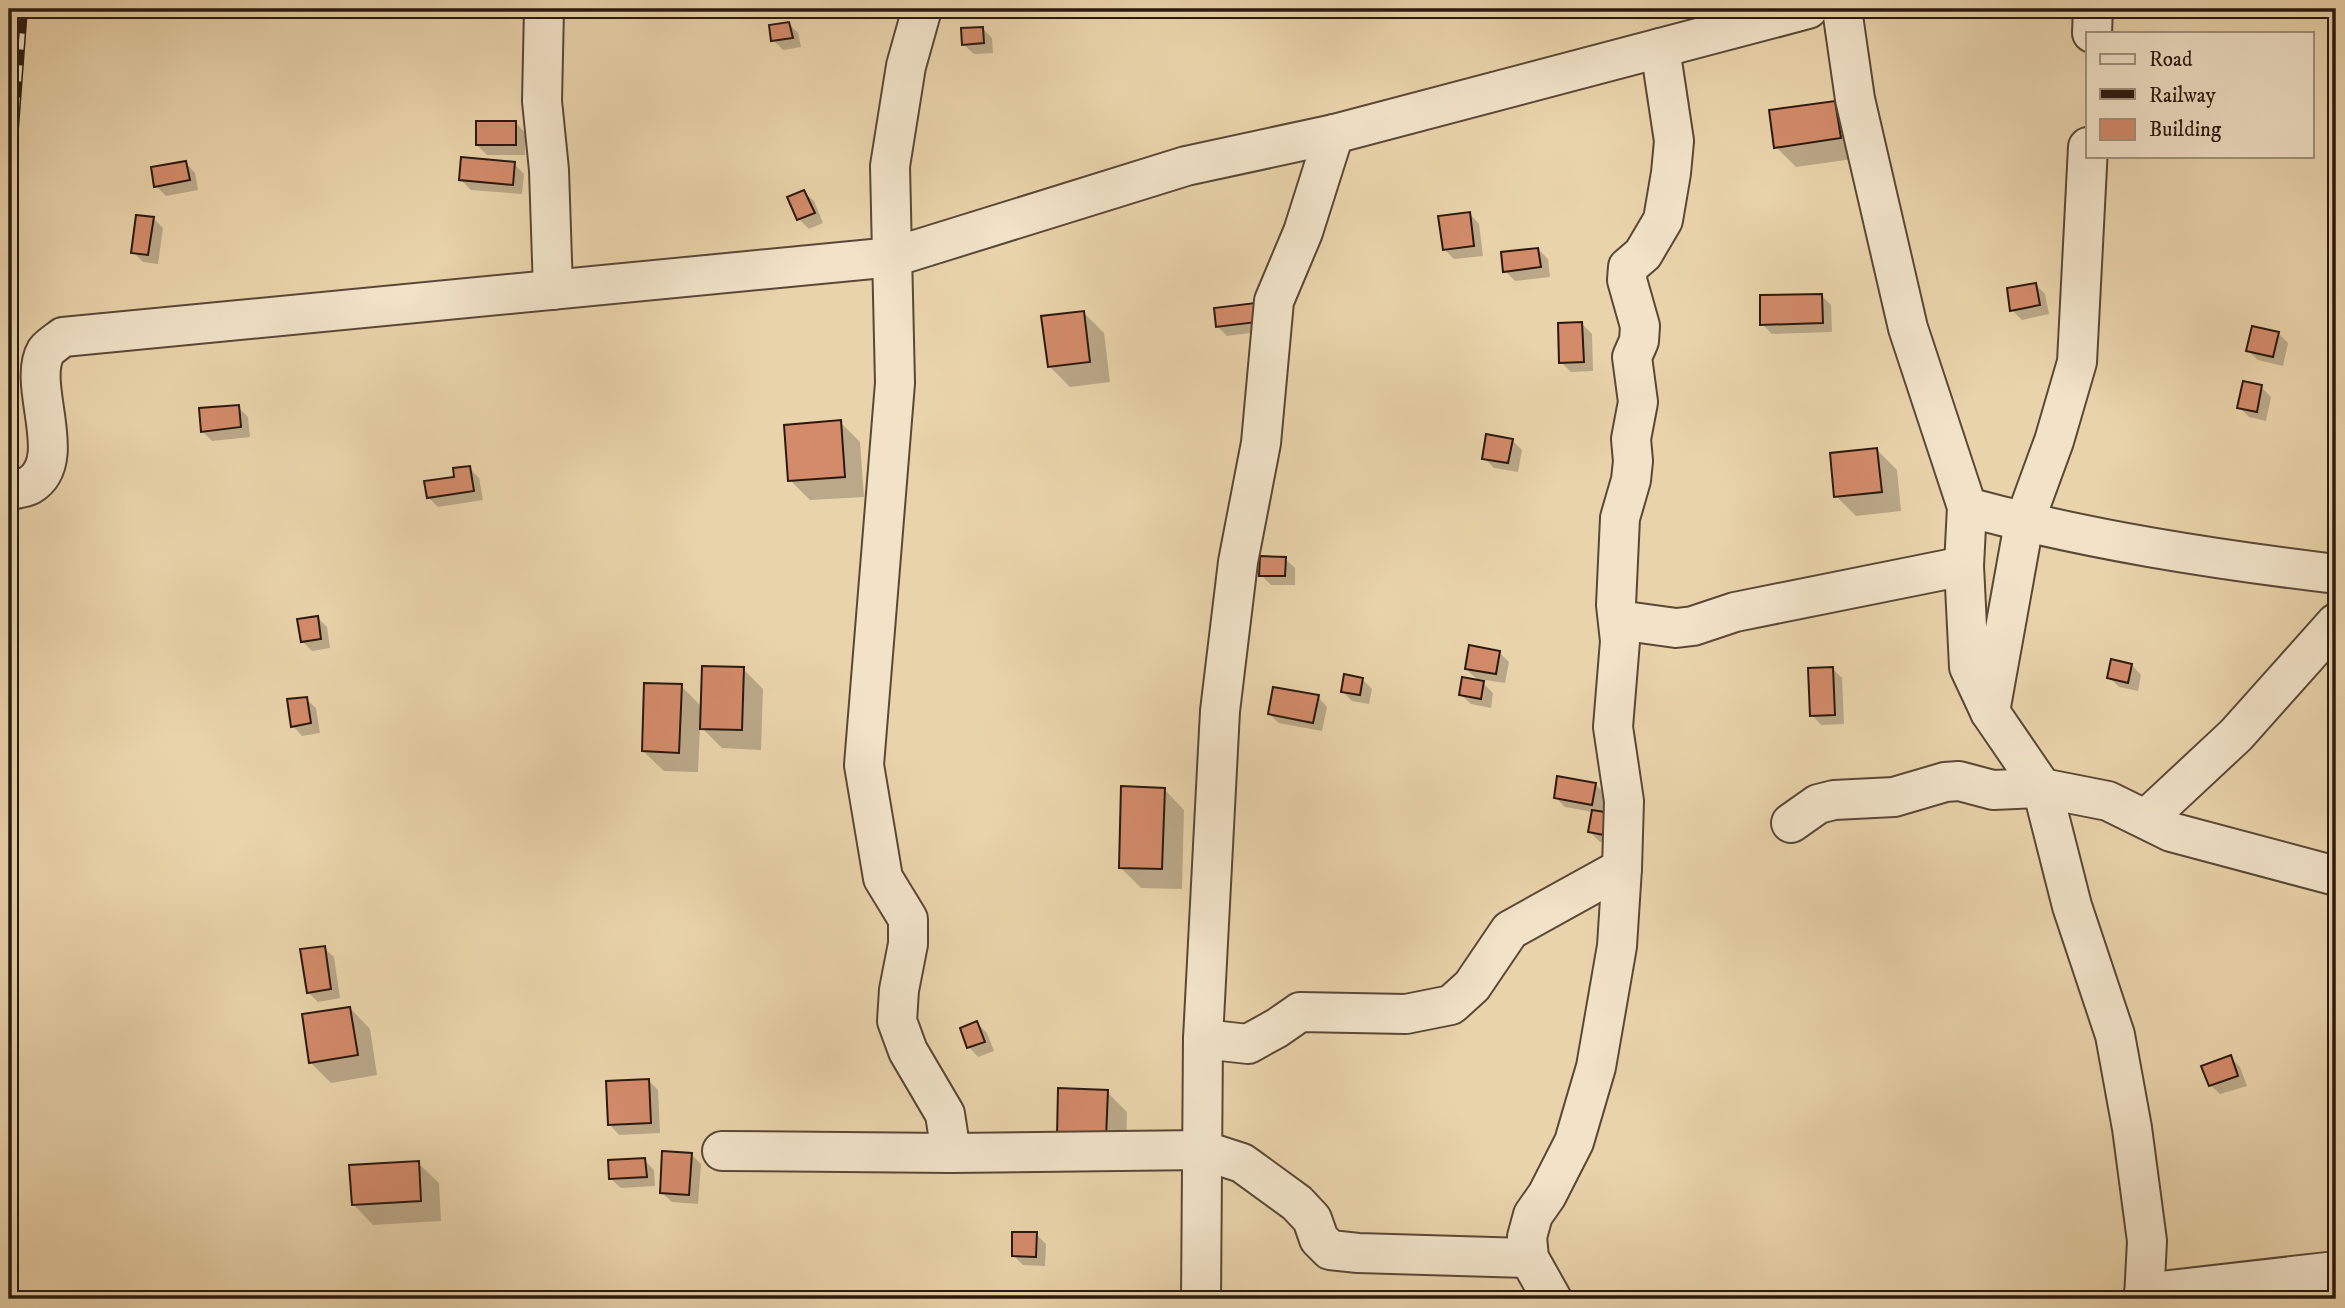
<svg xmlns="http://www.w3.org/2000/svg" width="2345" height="1308" viewBox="0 0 2345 1308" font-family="'IM FELL DW Pica',serif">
	<rect width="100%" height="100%" fill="#e9d3aa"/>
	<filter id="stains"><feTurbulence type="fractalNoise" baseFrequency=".00286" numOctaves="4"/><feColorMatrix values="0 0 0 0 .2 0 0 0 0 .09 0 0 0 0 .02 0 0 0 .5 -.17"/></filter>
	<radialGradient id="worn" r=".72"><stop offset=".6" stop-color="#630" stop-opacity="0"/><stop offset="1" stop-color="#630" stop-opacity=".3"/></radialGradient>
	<g fill="#0003">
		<polygon points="789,24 798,33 801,47 783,50 773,40"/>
		<polygon points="982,28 992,38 993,53 974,54 964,45"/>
		<polygon points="2312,61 2314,81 2312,81"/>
		<polygon points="1835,103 1855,123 1860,158 1796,167 1776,147"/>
		<polygon points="516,123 525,133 525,155 487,155 477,145"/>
		<polygon points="186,163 195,173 198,190 166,196 156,186"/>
		<polygon points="514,164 524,174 522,194 471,190 461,180"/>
		<polygon points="804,192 814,201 823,223 809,229 799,219 789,198"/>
		<polygon points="1470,214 1479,224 1483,256 1454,259 1444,249"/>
		<polygon points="154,219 163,228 158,264 143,262 133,252"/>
		<polygon points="1538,249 1548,259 1550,277 1515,281 1505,271"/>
		<polygon points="2035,284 2045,294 2049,314 2022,320 2012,310"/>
		<polygon points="1822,296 1831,305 1832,332 1772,334 1762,324"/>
		<polygon points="1254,305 1266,331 1227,336 1217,326"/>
		<polygon points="1084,313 1104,333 1110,382 1070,387 1049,366"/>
		<polygon points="1582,324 1592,334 1593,371 1571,372 1561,362"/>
		<polygon points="2278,333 2288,343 2283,366 2258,360 2248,351"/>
		<polygon points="2261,387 2271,397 2266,421 2249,417 2239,407"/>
		<polygon points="238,407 248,417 250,437 212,441 202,431"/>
		<polygon points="840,422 860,442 864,497 810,500 790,480"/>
		<polygon points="1512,440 1522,450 1518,472 1494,468 1484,458"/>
		<polygon points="1877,450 1897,470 1901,511 1856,516 1836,496"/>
		<polygon points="469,468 479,478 483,500 438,507 428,497"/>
		<polygon points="1285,559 1295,568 1295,585 1271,585 1261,575"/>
		<polygon points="317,617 327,627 330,648 312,651 302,641"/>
		<polygon points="1499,652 1509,662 1505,683 1479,679 1493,693 1491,708 1471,704 1461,695 1480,682 1466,669"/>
		<polygon points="2132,665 2141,675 2138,691 2119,687 2109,677"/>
		<polygon points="1832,668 1842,678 1844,724 1821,725 1812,715"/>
		<polygon points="743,669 763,689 761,750 722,748 700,726 698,772 664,771 643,751 681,686 703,708"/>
		<polygon points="1362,679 1372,689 1369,704 1352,701 1342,691"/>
		<polygon points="1318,697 1327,707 1322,731 1279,723 1269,714"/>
		<polygon points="306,699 316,708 320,733 302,736 293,726"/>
		<polygon points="1595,784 1605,794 1602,813 1618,845 1600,842 1590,832 1593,812 1565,807 1555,797"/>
		<polygon points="1164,789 1184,810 1182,889 1141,888 1120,867"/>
		<polygon points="324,948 334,957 340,998 318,1002 308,992"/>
		<polygon points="350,1008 370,1029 377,1075 331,1083 310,1062"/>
		<polygon points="977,1023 987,1033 994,1051 978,1057 969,1047"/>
		<polygon points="2231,1058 2240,1067 2247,1086 2220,1094 2210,1085"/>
		<polygon points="648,1080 658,1090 660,1133 619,1135 610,1125"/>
		<polygon points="1107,1092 1127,1112 1126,1157 1079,1156"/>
		<polygon points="691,1154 701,1164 698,1204 672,1202 662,1193"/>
		<polygon points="644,1160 654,1170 655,1186 621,1188 611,1179"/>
		<polygon points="418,1163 439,1183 441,1221 373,1225 353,1204"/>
		<polygon points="1036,1234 1046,1244 1045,1266 1023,1265 1014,1256"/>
	</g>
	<g fill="#d38b6a" stroke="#2b190f" stroke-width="2">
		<polygon points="789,22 793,38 771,41 769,25"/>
		<polygon points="983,27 984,43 962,45 961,28"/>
		<polygon points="1835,101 1841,138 1774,148 1769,110"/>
		<rect x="476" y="121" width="40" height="24"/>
		<polygon points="461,157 515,162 513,185 459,180"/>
		<polygon points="186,161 190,180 154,187 151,167"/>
		<polygon points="804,190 815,213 797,220 787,197"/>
		<polygon points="1470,212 1474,246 1443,250 1438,216"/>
		<polygon points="136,215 154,217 148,255 131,253"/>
		<polygon points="1538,248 1541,267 1503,272 1501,252"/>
		<polygon points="2036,283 2040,305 2010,311 2007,288"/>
		<polygon points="1822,294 1823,323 1760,325 1760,295"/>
		<polygon points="1255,303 1257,322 1216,327 1214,308"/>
		<polygon points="1084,311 1090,362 1048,367 1041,316"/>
		<polygon points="1582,322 1584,362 1559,363 1558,323"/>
		<polygon points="2252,326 2279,332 2273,357 2246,351"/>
		<polygon points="2243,381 2262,385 2257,412 2237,408"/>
		<polygon points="239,405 241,427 201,432 199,408"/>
		<polygon points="841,420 845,477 788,481 784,425"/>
		<polygon points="1486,434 1513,439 1508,463 1482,459"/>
		<polygon points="1877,448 1882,492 1834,497 1830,453"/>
		<polygon points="470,466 474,491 427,498 424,481 454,477 453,468"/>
		<polygon points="1260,556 1286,557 1285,576 1259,576"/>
		<polygon points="318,616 321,639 301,642 297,619"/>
		<polygon points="1469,645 1500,651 1496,674 1465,669"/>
		<polygon points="2111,659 2132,664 2128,683 2107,678"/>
		<polygon points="702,666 744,667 742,730 700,729"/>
		<polygon points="1833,667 1835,715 1810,716 1808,668"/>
		<polygon points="1344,674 1363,678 1360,695 1341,692"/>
		<polygon points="1462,677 1484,681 1481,699 1459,695"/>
		<polygon points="644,683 682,684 679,753 642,751"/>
		<polygon points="1273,687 1319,695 1313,723 1268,714"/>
		<polygon points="307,697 311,723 291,727 287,699"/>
		<polygon points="1557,776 1596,783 1592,805 1554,798"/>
		<polygon points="1121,786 1165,788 1162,869 1119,868"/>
		<polygon points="1592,810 1612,813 1609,836 1588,832"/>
		<polygon points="325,946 331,989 307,993 300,949"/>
		<polygon points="350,1007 358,1055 309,1063 302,1014"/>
		<polygon points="977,1021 985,1042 967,1048 960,1028"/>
		<polygon points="2231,1055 2238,1076 2209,1086 2201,1066"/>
		<polygon points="649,1079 651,1123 608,1125 606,1081"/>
		<polygon points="1058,1088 1108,1090 1106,1138 1057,1137"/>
		<polygon points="662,1151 692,1153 689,1195 660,1193"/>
		<polygon points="645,1158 647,1177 609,1179 608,1160"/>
		<polygon points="419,1161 421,1201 352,1205 349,1165"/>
		<polygon points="1012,1232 1037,1232 1036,1257 1012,1256"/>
	</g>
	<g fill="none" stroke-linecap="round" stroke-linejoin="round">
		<g stroke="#5a4836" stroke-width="42">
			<g id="minor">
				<polyline points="544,9 542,101 549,170 553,290"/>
				<polyline points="922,9 906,66 890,166 895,383 864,765 883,878 908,919 908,944 899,990 897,1021 908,1051 945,1114 951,1153"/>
				<polyline points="1842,9 1855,99 1908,328 1967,507 1964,566 1969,667 1990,712 2042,788 2072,906 2115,1035 2132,1128 2147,1241 2144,1299"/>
				<polyline points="2092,33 2093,9"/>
				<path d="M9 490C15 489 25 488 30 485 71 460 26 385 46 351 50 346 58 341 63 337L893 257 1186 166 1334 134 1808 9"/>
				<path d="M1967 507C2088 540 2212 559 2336 574"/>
				<polyline points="1618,620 1676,628 1693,626 1735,612 1964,566"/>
				<polyline points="1990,712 2024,523 2054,441 2077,362 2088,147"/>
				<polyline points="2146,819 2236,735 2336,623"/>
				<polyline points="1791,823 1818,804 1834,800 1894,797 1945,782 1959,781 1993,790 2042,788 2108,801 2171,832 2336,876"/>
				<polyline points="1203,1039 1248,1044 1277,1028 1300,1012 1406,1014 1451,1005 1472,986 1510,930 1622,868"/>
				<polyline points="722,1151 951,1153 1202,1150 1242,1163 1297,1203 1312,1219 1319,1239 1330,1250 1358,1253 1529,1258"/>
				<polyline points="2144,1293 2336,1271"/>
				<polyline points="1201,1299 1203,1039 1220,711 1238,562 1261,443 1274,301 1303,232 1334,134"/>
				<polyline points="1552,1299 1529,1258 1527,1237 1533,1215 1547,1195 1574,1142 1596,1067 1617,946 1622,868 1624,801 1613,727 1620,641 1616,605 1620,518 1631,480 1633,461 1631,439 1638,402 1632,357 1639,341 1640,326 1627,280 1628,267 1643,254 1663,220 1671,173 1674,141 1660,48"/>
			</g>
		</g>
		<use href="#minor" stroke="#f1e2c8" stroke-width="38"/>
		<g stroke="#2b190f" stroke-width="8">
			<polyline id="rail" points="9,209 24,9"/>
		</g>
		<use href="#rail" stroke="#f1e2c8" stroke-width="5" stroke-dasharray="16" stroke-linecap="butt"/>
	</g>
	<rect width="2345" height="1308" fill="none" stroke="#e9d3aa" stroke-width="35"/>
	<rect x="10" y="10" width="2324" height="1287" fill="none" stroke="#2b190f" stroke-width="3.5"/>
	<rect x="18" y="18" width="2310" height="1273" fill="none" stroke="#2b190f" stroke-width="2"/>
	<rect x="2086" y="32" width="228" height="126" fill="#f1e2c8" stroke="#a2927e" stroke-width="2"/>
	<rect x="2100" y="54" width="35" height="10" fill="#f1e2c8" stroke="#a2927e" stroke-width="2"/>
	<text x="2149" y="66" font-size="21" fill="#2b190f">Road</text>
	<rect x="2100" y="89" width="35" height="10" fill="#2b190f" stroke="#a2927e" stroke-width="2"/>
	<text x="2149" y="102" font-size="21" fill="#2b190f">Railway</text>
	<rect x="2100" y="119" width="35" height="21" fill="#d38b6a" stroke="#a2927e" stroke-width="2"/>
	<text x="2149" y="136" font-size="21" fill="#2b190f">Building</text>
	<rect width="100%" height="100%" filter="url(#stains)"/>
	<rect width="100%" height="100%" fill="url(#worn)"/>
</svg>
